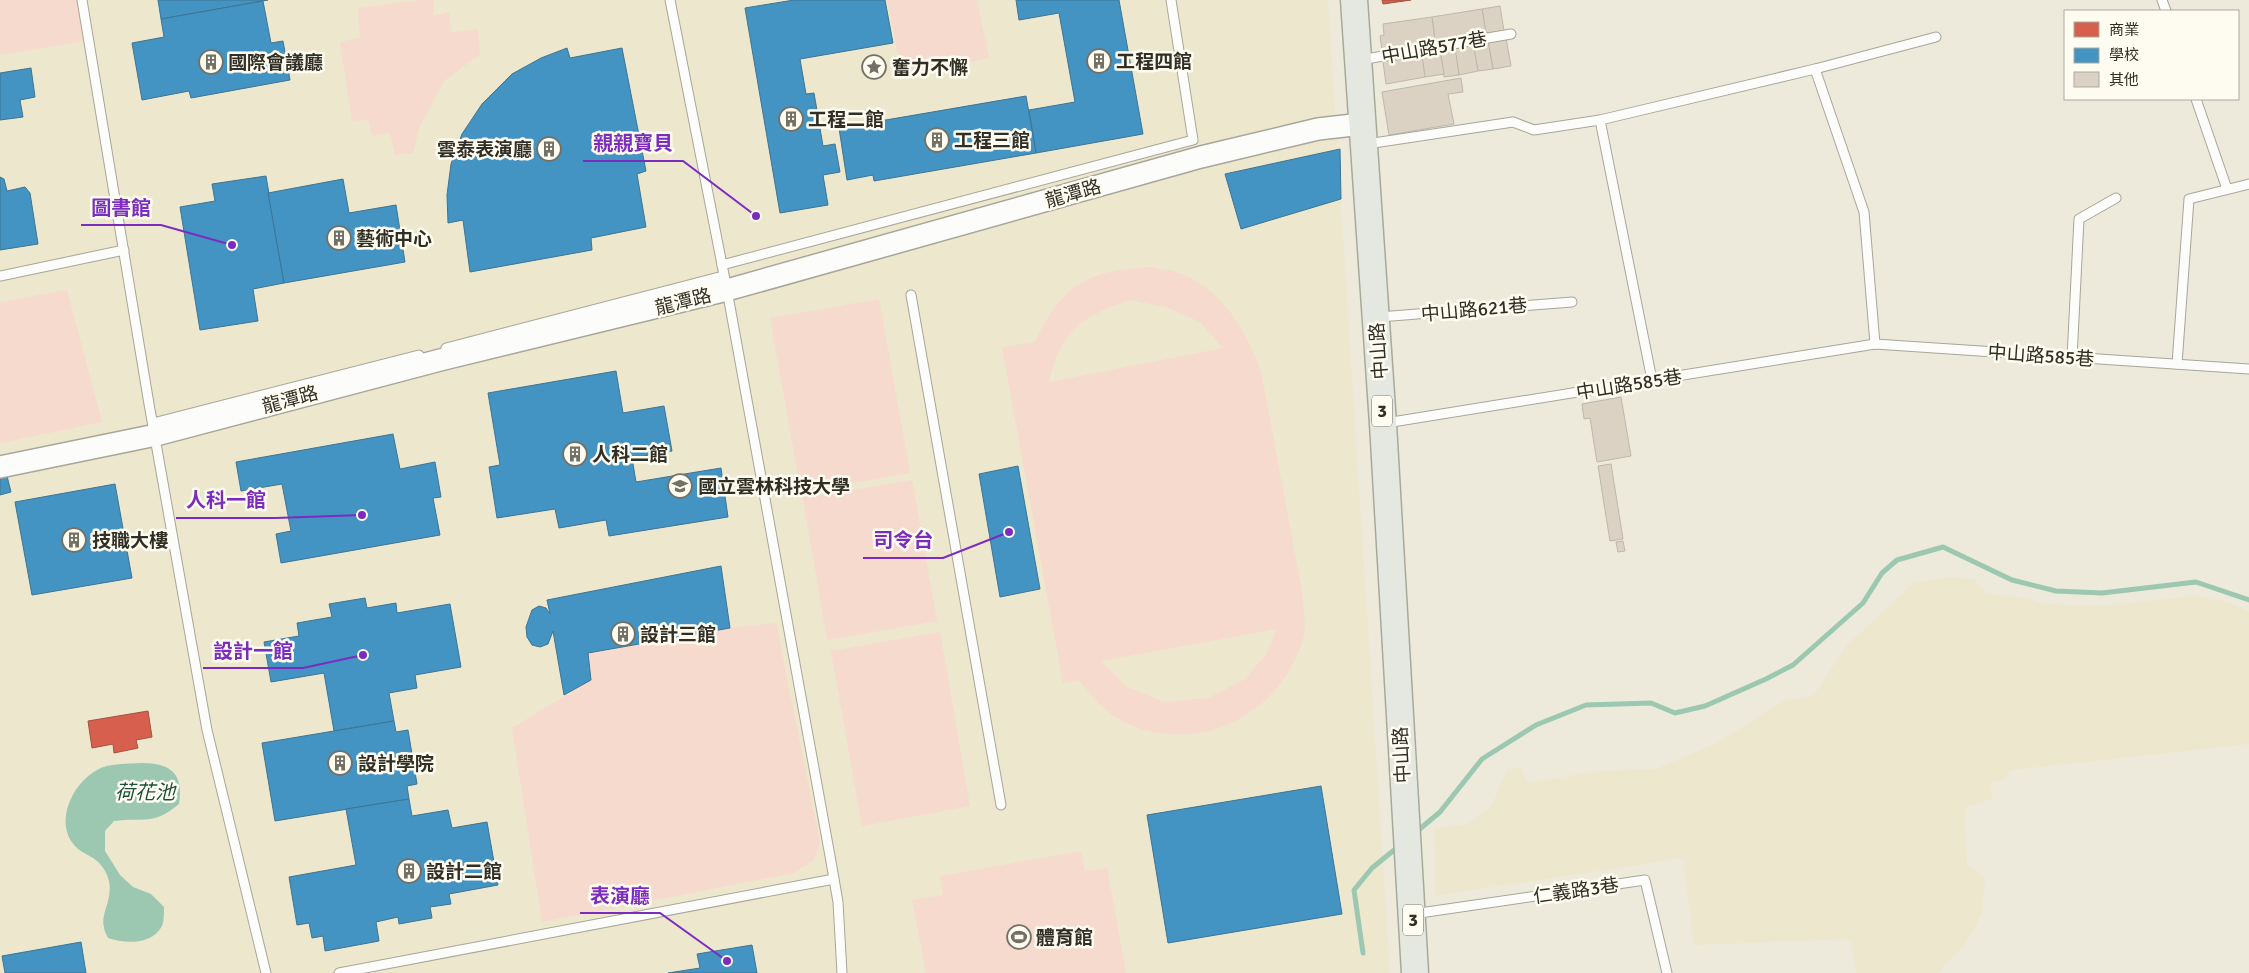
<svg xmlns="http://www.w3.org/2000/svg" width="2249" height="973" viewBox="0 0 2249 973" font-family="Signika,'Noto Sans TC',sans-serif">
	<rect width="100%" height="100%" fill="#edeadb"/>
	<g fill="#ece7cd">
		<polygon points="0,0 1328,0 1390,973 0,973"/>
		<polygon points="1950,577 1974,579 1985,593 2025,598 2045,604 2102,606 2193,596 2228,602 2249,612 2249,744 2011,770 2005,779 1991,782 1992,799 1965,808 1967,864 1985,879 1982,914 1964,945 1938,973 1856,973 1851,939 1694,945 1683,858 1435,896 1434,828 1468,824 1491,807 1507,770 1521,767 1527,783 1598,771 1656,769 1715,744 1784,701 1814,695 1847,645 1914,583"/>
	</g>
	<g fill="#f6dace" fill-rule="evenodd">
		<polygon points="0,0 82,0 90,40 0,55"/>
		<polygon points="421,0 433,0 434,16 449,12 451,32 478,29 480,54 444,81 419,128 413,153 395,155 390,133 373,136 368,120 352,121 340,42 360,38 358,8"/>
		<polygon points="887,0 977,0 989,58 902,75"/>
		<path d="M1152 267C1161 269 1173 270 1182 274 1224 291 1246 332 1261 371L1303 597C1303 609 1306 623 1304 635 1301 650 1292 667 1283 680 1248 728 1190 747 1133 726 1109 717 1094 699 1079 680L1063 683 1002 347 1035 342C1063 284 1088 270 1152 267ZM1130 300 1166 307 1200 322 1223 348 1049 382C1062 330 1080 317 1130 300ZM1277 629 1266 655 1245 679 1209 698 1164 702 1127 687 1101 661Z"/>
		<polygon points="67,290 102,422 0,443 0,302"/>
		<polygon points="879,299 910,473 801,492 770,318"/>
		<polygon points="912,480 937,621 827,640 803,498"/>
		<polygon points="776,623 820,842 814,860 794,873 542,922 512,728 591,680 588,653 730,628"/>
		<polygon points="940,632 970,806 862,826 831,651"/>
		<polygon points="1081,851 1085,871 1107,868 1126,973 926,973 912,900 943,895 940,876"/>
	</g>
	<path fill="#9cc8b1" d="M142 763C171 763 184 774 179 804 152 826 145 817 114 821L105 831V851L120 875 133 887 151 894 164 907C164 913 164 921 162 926 152 945 125 944 108 938 107 935 104 931 104 927 100 912 116 897 107 875 98 854 84 857 74 845 54 821 73 783 97 770 108 763 129 764 142 763Z"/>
	<g fill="#d6604d" stroke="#a45141">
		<polygon points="1382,0 1411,0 1383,4"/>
		<polygon points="148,711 152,737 136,740 138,748 114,753 113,744 92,748 88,721"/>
	</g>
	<g fill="#4393c3" stroke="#3e7594">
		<polygon points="158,0 268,0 161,19"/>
		<polygon points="794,0 885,0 893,43 800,59 806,94 814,93 823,146 835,144 840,172 823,175 828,205 780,213 745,8"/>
		<polygon points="1016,0 1119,0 1143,134 1036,153 1029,110 1075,102 1059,13 1019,20"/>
		<polygon points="263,1 271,43 283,41 290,80 191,98 189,91 142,100 132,43 164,37 161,19"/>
		<polygon points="567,48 570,58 622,48 646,171 637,174 646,227 591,238 592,250 470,272 463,220 448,223 447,195 451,164 462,134 482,104 512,74 541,58"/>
		<polygon points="31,68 35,97 20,100 23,117 0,120 0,73"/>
		<polygon points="1026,96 1036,153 874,181 873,175 847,180 839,128"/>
		<polygon points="1340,149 1341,199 1241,229 1225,174"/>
		<polygon points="266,176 284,283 253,289 258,321 200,330 180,207 215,201 212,184"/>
		<polygon points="0,177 4,179 7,191 25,187 30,193 38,244 0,250"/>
		<polygon points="343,179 349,213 396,205 405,262 284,283 268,193"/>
		<polygon points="616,371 623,413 664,406 672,451 632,458 636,482 721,468 728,517 609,536 606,520 559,528 555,509 497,518 489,467 500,465 488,393"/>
		<polygon points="393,434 400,469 435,462 441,497 433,498 440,535 281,563 276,534 291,531 282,484 241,491 236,462"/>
		<polygon points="1018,466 1040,589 1000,597 979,474"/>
		<polygon points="6,472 11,492 0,495 0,474"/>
		<polygon points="115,484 132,578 32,595 15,502"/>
		<polygon points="721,566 730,628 588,653 591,680 564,695 553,631 548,644 540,647 532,645 527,637 526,627 532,610 539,606 546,608 550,614 547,600"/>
		<polygon points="365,598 367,608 396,603 397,613 450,604 461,667 415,675 417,688 389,693 394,721 334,731 324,673 271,682 264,642 299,636 297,623 332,617 329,604"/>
		<polygon points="394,721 396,732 408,730 417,784 407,786 409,799 275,821 262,743"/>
		<polygon points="1321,786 1342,914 1168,943 1147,815"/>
		<polygon points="409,799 412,816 448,810 452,828 487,822 498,885 449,894 451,904 430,907 432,918 399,924 398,917 376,922 379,941 325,951 323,936 312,938 309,923 297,925 289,877 356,865 346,809"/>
		<polygon points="81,942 86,973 5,973 2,956"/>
		<polygon points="752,945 757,973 668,973 700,968 697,954"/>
	</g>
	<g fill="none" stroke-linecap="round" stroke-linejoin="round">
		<g stroke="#9cc8b1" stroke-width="5">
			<polyline points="1415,833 1440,812 1482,759 1536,725 1586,705 1651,703 1675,713 1705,706 1766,679 1793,665 1863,603 1882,573 1897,560 1943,547 2012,580 2056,591 2102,593 2196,582 2249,600"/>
			<polyline points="1363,953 1354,890 1372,868 1399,846"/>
		</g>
	</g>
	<g fill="#dbd2c3" stroke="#bdb7ad">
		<polygon points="1500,6 1504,31 1486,33 1482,9"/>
		<polygon points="1482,9 1486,33 1435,41 1432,17"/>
		<polygon points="1432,17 1435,41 1382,50 1380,36 1384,35 1383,24"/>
		<polygon points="1506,38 1511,66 1493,69 1488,41"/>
		<polygon points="1488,41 1493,69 1478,71 1473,44"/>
		<polygon points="1473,42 1478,71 1459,75 1454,45"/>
		<polygon points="1455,47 1459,75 1444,77 1440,50"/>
		<polygon points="1440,50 1444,74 1425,77 1421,53"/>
		<polygon points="1422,56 1425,77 1386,84 1383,62"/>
		<polygon points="1461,78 1463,92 1448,94 1454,124 1389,135 1382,92"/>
		<polygon points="1621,397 1631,456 1597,462 1590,418 1584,419 1582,404"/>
		<polygon points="1611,464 1623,539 1610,541 1598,466"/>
		<polygon points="1623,541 1625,551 1618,552 1616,542"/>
	</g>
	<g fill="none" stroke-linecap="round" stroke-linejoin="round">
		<g stroke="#a8a69a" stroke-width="11">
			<g id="service">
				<polyline points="82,0 149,404 207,730 266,973"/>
				<polyline points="670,0 727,290 830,856 838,902 842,973"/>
				<polyline points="2162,0 2166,11"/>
				<polyline points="1360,60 1511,34"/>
				<polyline points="1815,69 1936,37"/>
				<polyline points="2196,99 2227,189"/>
				<polyline points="1600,120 1652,380"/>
				<polyline points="1367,144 1513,122 1534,130 1600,120 1815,69 1864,212 1875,344"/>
				<polyline points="722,265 1193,140 1171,0"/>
				<polyline points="0,276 124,250"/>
				<polyline points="911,295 1001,805"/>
				<polyline points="1379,317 1572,302"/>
				<polyline points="446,348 723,276"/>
				<polyline points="2072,358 2079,219 2116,198"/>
				<polyline points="2177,364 2189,199 2249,184"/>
				<polyline points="153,423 419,355"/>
				<polyline points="1386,423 1875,344 2249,369"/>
				<polyline points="1413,914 1645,880 1667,973"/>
				<polyline points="339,973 834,879"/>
			</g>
		</g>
		<g stroke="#a8a69a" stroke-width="24">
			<polyline id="tertiary" points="0,467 156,435 444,359 727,290 1201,157 1318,129 1362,124"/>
		</g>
		<g stroke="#a7aa9a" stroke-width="29">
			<polyline id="primary" points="1354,0 1383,424 1415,973"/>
		</g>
		<use href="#service" stroke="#fcfcfa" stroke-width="9"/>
		<use href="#tertiary" stroke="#fcfcfa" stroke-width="21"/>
		<use href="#primary" stroke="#e5e8e0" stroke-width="26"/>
	</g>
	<defs>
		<g id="building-ring" transform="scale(1.25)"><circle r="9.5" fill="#fefcf1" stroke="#737065" stroke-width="1.5"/><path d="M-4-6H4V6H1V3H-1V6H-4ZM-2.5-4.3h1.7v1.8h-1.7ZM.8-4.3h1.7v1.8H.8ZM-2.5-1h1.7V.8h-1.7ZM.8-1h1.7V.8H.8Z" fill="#737065"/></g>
		<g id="sight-ring" transform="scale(1.25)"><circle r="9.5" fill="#fefcf1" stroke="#737065" stroke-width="1.5"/><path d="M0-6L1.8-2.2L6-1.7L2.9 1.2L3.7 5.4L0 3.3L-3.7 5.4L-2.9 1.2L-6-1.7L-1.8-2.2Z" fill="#737065"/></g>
		<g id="university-ring" transform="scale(1.25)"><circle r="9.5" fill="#fefcf1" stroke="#737065" stroke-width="1.5"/><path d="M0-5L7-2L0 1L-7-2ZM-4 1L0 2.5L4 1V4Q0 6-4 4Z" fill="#737065"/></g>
		<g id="stadium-ring" transform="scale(1.25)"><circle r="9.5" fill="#fefcf1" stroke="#737065" stroke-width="1.5"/><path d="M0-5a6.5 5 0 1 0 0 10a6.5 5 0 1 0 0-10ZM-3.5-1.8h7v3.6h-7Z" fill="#737065"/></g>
	</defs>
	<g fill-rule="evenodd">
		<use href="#building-ring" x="1099" y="61"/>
		<use href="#building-ring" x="211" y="62"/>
		<use href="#sight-ring" x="874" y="67"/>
		<use href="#building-ring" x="791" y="119"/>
		<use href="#building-ring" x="937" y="140"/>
		<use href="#building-ring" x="549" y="149"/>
		<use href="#building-ring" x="339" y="238"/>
		<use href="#building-ring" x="575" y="454"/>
		<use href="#university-ring" x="680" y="486"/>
		<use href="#building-ring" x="74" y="540"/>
		<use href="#building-ring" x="623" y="634"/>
		<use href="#building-ring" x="340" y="763"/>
		<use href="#building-ring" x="409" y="871"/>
		<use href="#stadium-ring" x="1019" y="937"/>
	</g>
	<g text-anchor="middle" stroke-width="5" stroke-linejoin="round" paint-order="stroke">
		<g fill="#fefcf1" stroke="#6e6c62" stroke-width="1">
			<rect x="1372" y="395.5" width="20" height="31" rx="4"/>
			<rect x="1403" y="904.5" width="20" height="31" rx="4"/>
		</g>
		<g font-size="18" font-weight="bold" fill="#312f25">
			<text x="1382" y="417">3</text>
			<text x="1413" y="926">3</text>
		</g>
		<g font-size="19" fill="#312f25" stroke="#fefcf1">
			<text transform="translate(1434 47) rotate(-10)" y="7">中山路577巷</text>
			<text transform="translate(1073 193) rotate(-16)" y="7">龍潭路</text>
			<text transform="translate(683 301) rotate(-14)" y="7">龍潭路</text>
			<text transform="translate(1474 309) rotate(-5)" y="7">中山路621巷</text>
			<text transform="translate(1378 351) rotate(-94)" y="7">中山路</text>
			<text transform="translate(2041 355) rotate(4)" y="7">中山路585巷</text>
			<text transform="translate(1629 384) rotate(-9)" y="7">中山路585巷</text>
			<text transform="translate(290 399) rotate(-15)" y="7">龍潭路</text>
			<text transform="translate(1401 755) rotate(-93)" y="7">中山路</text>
			<text transform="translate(1576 890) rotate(-8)" y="7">仁義路3巷</text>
		</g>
		<g font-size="19" font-weight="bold" fill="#312f25" stroke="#fefcf1" text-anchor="start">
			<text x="1116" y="68">工程四館</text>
			<text x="228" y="69">國際會議廳</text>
			<text x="892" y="74">奮力不懈</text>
			<text x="808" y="126">工程二館</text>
			<text x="954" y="147">工程三館</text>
			<text x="532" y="156" text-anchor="end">雲泰表演廳</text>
			<text x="356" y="245">藝術中心</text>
			<text x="592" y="461">人科二館</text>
			<text x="698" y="493">國立雲林科技大學</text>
			<text x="92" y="547">技職大樓</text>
			<text x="640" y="641">設計三館</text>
			<text x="358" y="770">設計學院</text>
			<text x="426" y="878">設計二館</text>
			<text x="1036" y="944">體育館</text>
		</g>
		<g font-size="20" font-style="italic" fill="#1b4e3b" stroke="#fefcf1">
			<text x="145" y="799">荷花池</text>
		</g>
	</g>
	<path fill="none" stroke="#7b2cbf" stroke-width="2" d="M756 216L683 161H583M232 245L161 225H81M362 515L276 518H176M1009 532L943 558H863M363 655L303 668H203M727 961L660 913H580"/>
	<g fill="#7b2cbf" stroke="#fefcf1" stroke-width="2">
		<circle cx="756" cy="216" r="5"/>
		<circle cx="232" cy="245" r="5"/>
		<circle cx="362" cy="515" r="5"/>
		<circle cx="1009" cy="532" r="5"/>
		<circle cx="363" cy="655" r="5"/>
		<circle cx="727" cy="961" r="5"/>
	</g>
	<g font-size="20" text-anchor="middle" font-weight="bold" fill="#7b2cbf" stroke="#fefcf1" stroke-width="5" stroke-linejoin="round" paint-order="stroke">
		<text x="633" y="150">親親寶貝</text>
		<text x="121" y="215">圖書館</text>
		<text x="226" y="507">人科一館</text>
		<text x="903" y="547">司令台</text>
		<text x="253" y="658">設計一館</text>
		<text x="620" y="903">表演廳</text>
	</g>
	<rect x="2064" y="10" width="175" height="90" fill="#fefcf1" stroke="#acaa9f"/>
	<rect x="2074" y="22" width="25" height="15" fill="#d6604d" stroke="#acaa9f"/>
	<text x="2109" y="35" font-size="15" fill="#312f25">商業</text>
	<rect x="2074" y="48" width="25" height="15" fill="#4393c3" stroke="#acaa9f"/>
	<text x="2109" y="60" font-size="15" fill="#312f25">學校</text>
	<rect x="2074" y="72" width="25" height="15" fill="#dbd2c3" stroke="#acaa9f"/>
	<text x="2109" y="85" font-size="15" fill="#312f25">其他</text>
</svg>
